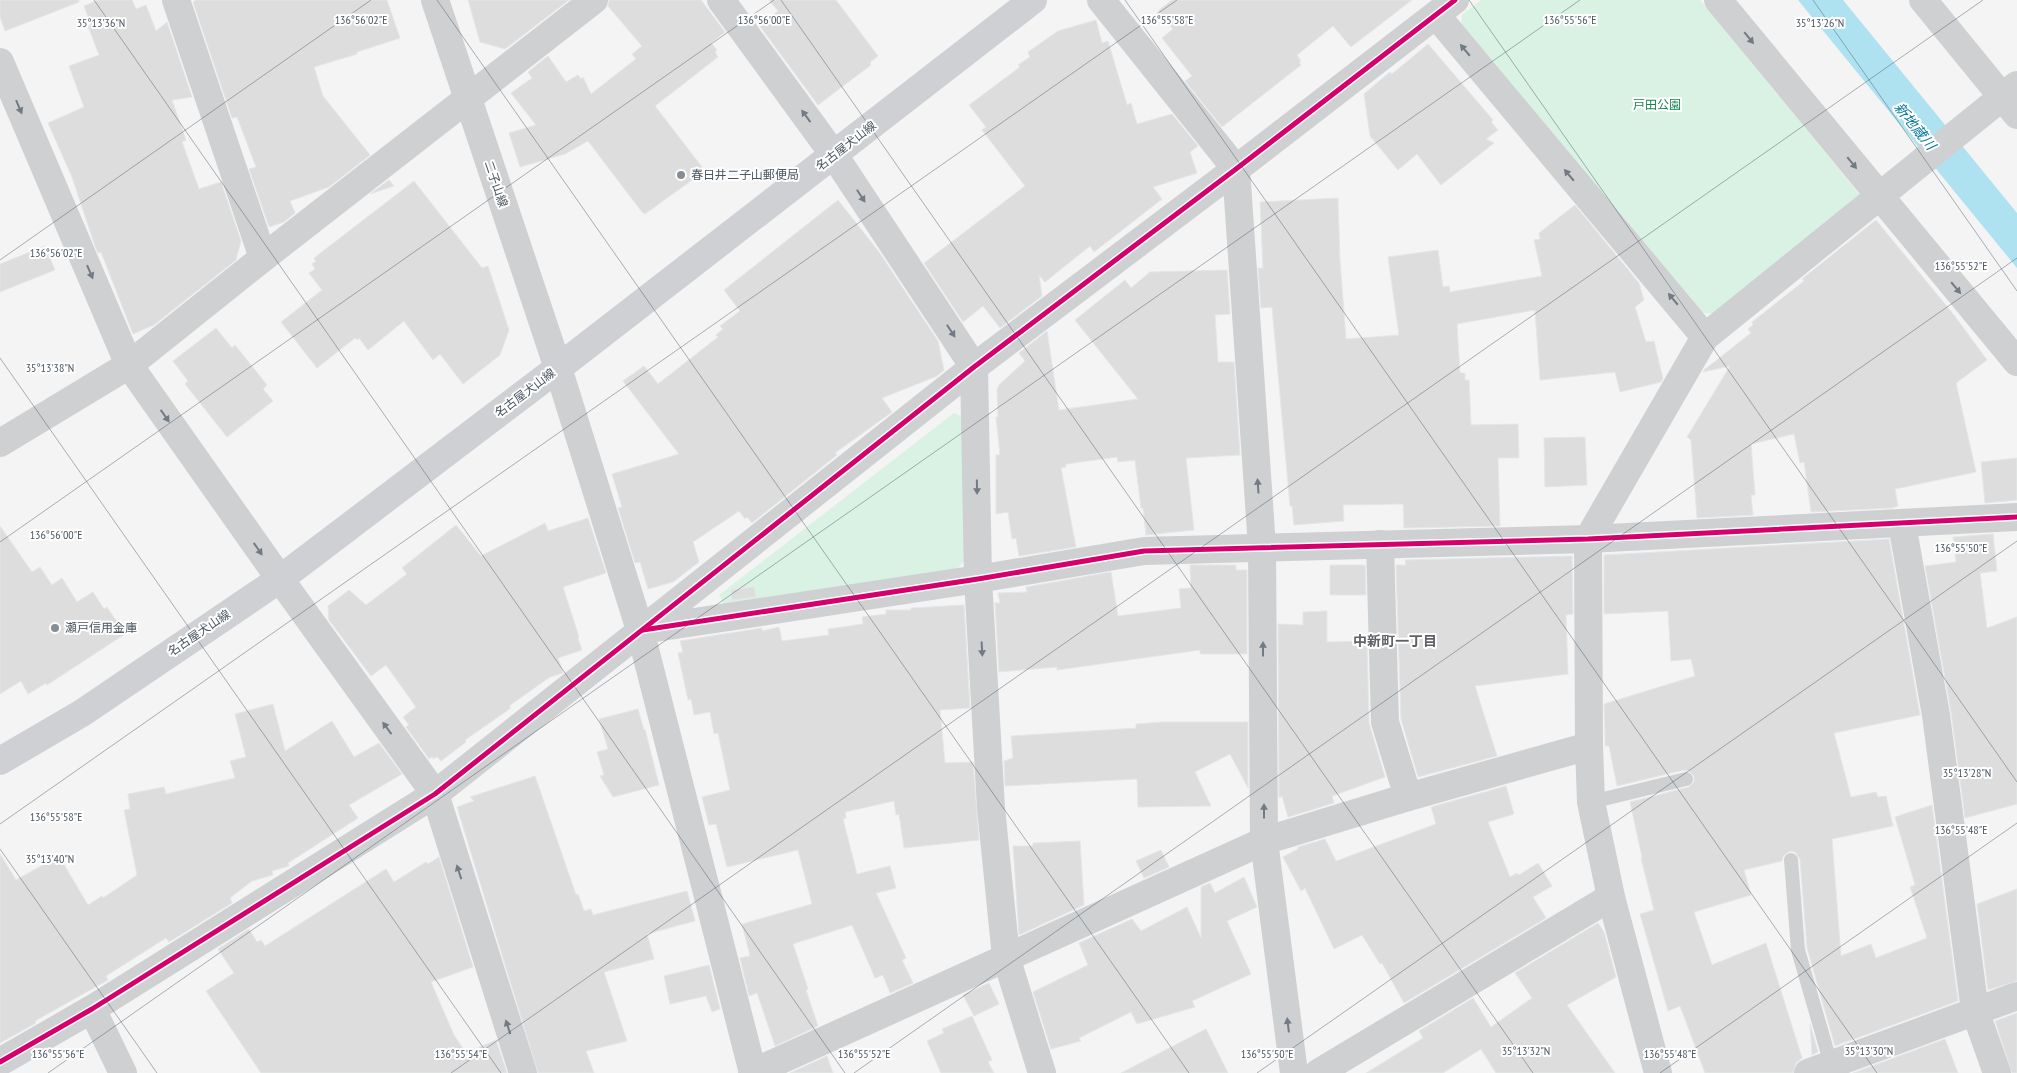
<svg xmlns="http://www.w3.org/2000/svg" width="2017" height="1073" viewBox="0 0 2017 1073" font-family="'PT Sans Narrow','Noto Sans JP',sans-serif">
	<rect width="100%" height="100%" fill="#f4f4f4"/>
	<g fill="#d9f2e3">
		<polygon points="1481,0 1700,0 1860,195 1714,314 1699,312 1461,27 1462,15"/>
		<polygon points="954,413 965,418 966,559 957,569 725,606 719,595"/>
	</g>
	<polygon fill="#aee2f0" points="1798,0 1843,0 2017,213 2017,268"/>
	<g fill="#ddddde" stroke="#e5e6e7">
		<polygon points="0,0 79,0 79,2 5,31 0,17"/>
		<polygon points="98,0 132,0 136,9 146,5 156,31 167,22 192,97 172,100 186,140 182,142 199,189 221,182 241,241 236,260 154,325 133,334 101,252 98,253 95,246 72,177 48,123 84,107 69,66 99,55 88,26 91,25 84,6"/>
		<polygon points="196,0 387,0 400,38 357,52 357,54 314,67 323,96 370,155 329,187 290,201 295,213 284,222 269,227 249,169 256,167 237,117 232,118 193,2"/>
		<polygon points="468,0 569,0 505,49 480,42"/>
		<polygon points="609,0 701,0 725,32 711,43 717,50 715,52 718,57 655,106 702,167 701,168 703,172 645,214 642,212 588,141 565,154 520,167 509,133 536,125 511,93 532,78 528,72 548,56 566,82 578,75 581,79 583,77 591,94 636,59 632,54 642,46 608,6"/>
		<polygon points="769,0 836,0 878,56 870,62 871,65 818,105 759,25 778,11"/>
		<polygon points="1172,0 1412,0 1351,47 1333,26 1297,55 1301,61 1299,62 1301,65 1222,127 1185,81 1192,76 1162,38 1173,29 1158,11"/>
		<polygon points="1096,20 1102,43 1108,41 1127,105 1131,103 1137,124 1172,114 1198,146 1190,152 1197,173 1153,187 1162,199 1094,252 1090,246 1045,282 1039,275 1042,296 1000,328 983,306 963,322 924,263 1025,186 982,130 986,127 969,105 1020,67 1018,65 1030,57 1028,52 1058,31"/>
		<polygon points="1428,44 1493,120 1491,122 1498,130 1486,139 1494,143 1441,185 1417,154 1398,170 1370,136 1364,94 1390,72 1392,74"/>
		<polygon points="389,180 394,186 370,194"/>
		<polygon points="414,181 482,268 488,266 509,330 500,355 463,384 440,354 433,360 404,321 368,350 359,338 357,340 355,338 317,368 281,322 322,290 309,273 315,269 312,264 316,261 314,258"/>
		<polygon points="1338,198 1340,260 1346,339 1399,335 1388,257 1438,250 1443,287 1449,286 1450,292 1542,276 1534,240 1540,239 1539,233 1575,205 1639,283 1644,300 1635,307 1646,342 1654,341 1663,379 1661,382 1620,392 1615,372 1540,380 1535,310 1457,324 1460,373 1465,373 1465,380 1469,380 1471,425 1518,424 1519,458 1498,458 1500,526 1404,528 1403,504 1343,505 1344,521 1294,525 1292,506 1290,506 1272,307 1261,308 1258,268 1263,268 1260,202"/>
		<polygon points="838,200 879,252 938,341 944,370 937,376 882,398 892,412 835,453 837,455 752,523 747,517 745,519 739,511 693,542 699,562 673,582 648,589 640,562 635,563 618,508 622,507 612,474 679,454 623,381 644,366 658,384 718,337 716,335 723,329 720,326 740,311 724,290"/>
		<polygon points="1876,220 1954,315 1987,360 1956,383 1976,472 1895,489 1898,506 1892,508 1811,512 1804,462 1800,463 1794,434 1751,444 1755,495 1751,495 1753,515 1697,518 1691,440 1687,437 1730,366 1703,372 1704,370 1751,333 1748,329 1753,325 1752,322 1804,281 1802,279 1817,267"/>
		<polygon points="45,246 55,270 0,292 0,264"/>
		<polygon points="1227,270 1230,314 1215,315 1218,362 1234,362 1240,455 1186,458 1194,530 1146,535 1143,508 1141,508 1135,460 1118,462 1117,457 1066,464 1066,467 1061,468 1076,547 1019,556 1016,538 1012,539 1008,512 996,514 996,455 1000,455 996,417 998,417 997,390 999,385 1025,361 1019,353 1047,331 1059,410 1138,399 1075,320 1125,280 1131,288 1150,272"/>
		<polygon points="216,328 232,348 235,345 267,385 263,389 273,401 227,437 185,384 188,381 173,361"/>
		<polygon points="1585,437 1587,485 1545,487 1544,438"/>
		<polygon points="2017,458 2017,500 1985,503 1981,462"/>
		<polygon points="588,518 606,573 563,587 579,637 578,638 582,650 558,658 563,673 550,677 509,706 511,708 465,740 466,742 441,761 437,757 433,759 432,757 429,759 406,727 409,725 403,717 416,707 386,665 371,676 329,620 328,606 349,590 366,605 407,574 402,568 456,525 481,556 545,523 548,531"/>
		<polygon points="0,526 32,572 40,567 52,585 62,578 77,602 93,592 104,609 107,607 125,634 47,685 46,683 28,694 21,681 0,694"/>
		<polygon points="1993,534 1997,571 1980,573 1987,628 2017,617 2017,804 1965,818 1951,712 1925,566 1956,562 1953,537"/>
		<polygon points="1889,539 1920,715 1834,733 1851,797 1876,792 1878,797 1886,796 1893,826 1832,839 1841,956 1871,944 1876,958 1927,938 1910,887 1915,885 1895,817 1932,805 1958,1001 1835,1046 1807,948 1800,859 1795,852 1790,851 1783,856 1782,861 1744,870 1751,895 1694,912 1712,965 1766,943 1802,1058 1796,1063 1793,1073 1705,1073 1680,1006 1668,1011 1640,914 1654,910 1641,858 1642,857 1630,802 1689,787 1694,782 1694,776 1689,771 1684,770 1617,786 1609,746 1605,746 1605,733 1604,704 1695,676 1691,659 1671,661 1668,611 1604,614 1604,555"/>
		<polygon points="1572,556 1573,614 1566,615 1568,674 1475,686 1497,756 1418,777 1401,719 1396,565 1406,565 1405,560"/>
		<polygon points="1190,565 1236,565 1236,570 1247,570 1247,654 1200,654 1200,650 1057,670 1057,667 999,672 995,603 1000,603 998,593 1027,592 1026,587 1111,572 1118,616 1181,608 1179,589 1191,588"/>
		<polygon points="1330,565 1365,565 1366,595 1330,595"/>
		<polygon points="754,587 756,597 732,600 731,590"/>
		<polygon points="964,605 970,708 940,710 945,763 973,762 979,840 904,848 899,814 896,815 894,801 845,812 846,818 843,819 857,874 890,866 896,888 876,893 906,958 902,960 913,983 890,993 883,975 875,978 852,925 793,944 808,989 806,990 818,1026 775,1046 757,993 749,996 740,958 750,956 742,924 812,904 798,850 727,867 716,824 709,825 702,797 730,790 718,733 714,734 710,712 694,715 691,699 688,700 678,653 683,652 680,641 762,628 762,631 779,627 782,641 829,635 828,629 863,624 862,617 886,614 886,610 911,610 911,608"/>
		<polygon points="1327,611 1327,642 1367,641 1369,723 1385,777 1332,796 1334,803 1288,817 1282,796 1279,798 1278,624 1303,625 1303,612"/>
		<polygon points="273,704 285,751 332,721 354,757 379,743 402,774 349,805 358,818 288,863 289,866 272,871 273,875 252,881 230,898 232,903 169,942 166,938 106,976 108,980 35,1021 36,1023 0,1043 0,854 16,880 59,856 88,905 102,896 103,898 137,875 124,810 130,809 128,794 164,787 166,794 235,778 230,761 246,757 235,714"/>
		<polygon points="638,709 644,730 645,729 659,785 613,797 600,776 604,775 597,752 608,749 599,719"/>
		<polygon points="1163,722 1248,722 1248,788 1230,754 1195,772 1211,806 1138,807 1137,779 1005,786 1004,761 1013,758 1011,736 1136,728 1136,724"/>
		<polygon points="535,776 574,889 576,895 578,894 584,911 591,909 593,915 687,891 695,921 647,934 654,959 604,972 627,1041 586,1051 594,1073 538,1073 457,807 474,801 470,797"/>
		<polygon points="1506,786 1514,814 1488,822 1510,877 1517,873 1519,875 1538,863 1552,886 1533,897 1546,918 1404,1003 1382,963 1380,964 1362,935 1334,949 1305,888 1301,891 1283,857 1298,849 1298,847 1325,839 1336,861 1436,824 1431,807"/>
		<polygon points="1080,841 1084,905 1019,935 1013,846 1033,846 1033,843"/>
		<polygon points="1161,850 1169,867 1144,878 1136,861"/>
		<polygon points="439,857 473,967 431,982 454,1035 466,1053 496,1040 507,1073 261,1073 206,991 234,973 218,949 249,929 257,942 261,940 265,946 386,869 394,882 426,862 428,864"/>
		<polygon points="1244,877 1257,907 1227,921 1251,974 1192,1001 1195,1007 1137,1024 1131,1012 1079,1038 1081,1041 1051,1049 1033,992 1088,965 1079,943 1132,919 1141,931 1187,907 1201,938 1201,887 1210,883 1215,893"/>
		<polygon points="2017,889 2017,981 1988,990 1977,904"/>
		<polygon points="1598,923 1604,932 1616,977 1567,1005 1615,1073 1496,1073 1481,1049 1443,1073 1366,1073 1423,1038 1419,1031 1473,998 1491,1027 1532,998 1515,973"/>
		<polygon points="709,965 720,1009 712,1012 706,996 670,1004 664,976"/>
		<polygon points="989,983 999,1004 974,1016 963,995"/>
		<polygon points="2017,1013 2017,1073 2012,1073 1995,1021"/>
		<polygon points="972,1016 992,1060 988,1062 994,1073 941,1073 927,1041 944,1033 942,1029"/>
		<polygon points="1810,1024 1818,1052 1812,1055"/>
		<polygon points="1206,1029 1228,1073 1121,1073"/>
		<polygon points="1945,1039 1958,1073 1853,1073"/>
		<polygon points="827,1056 833,1073 790,1073"/>
	</g>
	<g fill="none" stroke-linecap="round" stroke-linejoin="round">
		<g stroke="#ced0d2" stroke-width="14">
			<polyline points="1591,802 1686,779"/>
			<polyline points="1791,860 1798,950 1832,1068"/>
		</g>
		<g stroke="#ced0d2" stroke-width="28">
			<polyline points="176,0 263,258"/>
			<polyline points="721,0 834,155 974,367 978,579 991,808 1006,957 1042,1073"/>
			<polyline points="1101,0 1236,169 1262,547 1264,841 1294,1073"/>
			<polyline points="1718,0 2017,362"/>
			<polyline points="1923,0 2017,115"/>
			<polyline points="1436,15 1705,337"/>
			<polyline points="0,62 129,365 280,579 435,794 523,1073"/>
			<polyline points="558,368 640,630 753,1073"/>
			<polyline points="0,443 129,365 263,258 594,0"/>
			<polyline points="1902,524 1936,715 1975,1011 1997,1073"/>
			<polyline points="1380,544 1385,722 1408,797"/>
			<polyline points="642,630 978,579 1144,551 1588,539 2017,517"/>
			<polyline points="92,1009 123,1073"/>
			<polyline points="0,1062 92,1009 435,794 974,367 1236,169 1455,0"/>
			<polyline points="752,1073 1264,841 1408,797 1589,746"/>
			<polyline points="1318,1073 1611,897"/>
			<polyline points="1658,1073 1611,897 1591,802 1589,746 1588,539 1705,337 2017,85"/>
			<polyline points="1808,1073 2017,996"/>
		</g>
		<polyline stroke="#ced0d2" stroke-width="28" points="435,0 558,368"/>
		<polyline stroke="#ced0d4" stroke-width="28" points="0,761 82,713 280,579 558,368 1033,0"/>
		<g stroke="#fff" stroke-width="8">
			<g id="cycleway">
				<polyline points="643,630 978,579 1144,551 1588,539 2017,517"/>
				<polyline points="0,1062 92,1009 435,794 974,367 1236,169 1455,0"/>
			</g>
		</g>
		<use href="#cycleway" stroke="#d6006c" stroke-width="5"/>
	</g>
	<defs><path id="oneway-solid" d="M-6-.8H1V-3.2L6.5 0L1 3.2V.8H-6Z" transform="scale(1.25)"/></defs>
	<g fill="#727b83">
		<use href="#oneway-solid" transform="translate(1749 38) rotate(51)"/>
		<use href="#oneway-solid" transform="translate(1465 50) rotate(-130)"/>
		<use href="#oneway-solid" transform="translate(19 107) rotate(67)"/>
		<use href="#oneway-solid" transform="translate(806 116) rotate(-126)"/>
		<use href="#oneway-solid" transform="translate(1852 163) rotate(51)"/>
		<use href="#oneway-solid" transform="translate(1569 175) rotate(-130)"/>
		<use href="#oneway-solid" transform="translate(861 196) rotate(57)"/>
		<use href="#oneway-solid" transform="translate(90 272) rotate(67)"/>
		<use href="#oneway-solid" transform="translate(1956 288) rotate(50)"/>
		<use href="#oneway-solid" transform="translate(1673 299) rotate(-130)"/>
		<use href="#oneway-solid" transform="translate(951 331) rotate(57)"/>
		<use href="#oneway-solid" transform="translate(165 416) rotate(55)"/>
		<use href="#oneway-solid" transform="translate(1258 486) rotate(-94)"/>
		<use href="#oneway-solid" transform="translate(977 487) rotate(89)"/>
		<use href="#oneway-solid" transform="translate(258 549) rotate(55)"/>
		<use href="#oneway-solid" transform="translate(982 649) rotate(87)"/>
		<use href="#oneway-solid" transform="translate(1263 649) rotate(-90)"/>
		<use href="#oneway-solid" transform="translate(387 728) rotate(-126)"/>
		<use href="#oneway-solid" transform="translate(1264 811) rotate(-90)"/>
		<use href="#oneway-solid" transform="translate(459 872) rotate(-108)"/>
		<use href="#oneway-solid" transform="translate(1288 1025) rotate(-97)"/>
		<use href="#oneway-solid" transform="translate(508 1027) rotate(-108)"/>
	</g>
	<path fill="none" stroke="#4a5661" stroke-width="1" stroke-opacity="0.45" d="M94 0 845 1073M437 0 1189 1073M781 0 1533 1073M1125 0 1877 1073M1469 0 2017 782M1813 0 2017 291M0 260 371 0M0 358 501 1073M0 542 774 0M0 824 1177 0M0 849 157 1073M48 1073 1580 0M451 1073 1983 0M854 1073 2017 258M1257 1073 2017 541M1660 1073 2017 823"/>
	<g fill="#868d94" stroke="#fff" stroke-width="2">
		<circle cx="681" cy="175" r="5"/>
		<circle cx="55" cy="628" r="5"/>
	</g>
	<g text-anchor="middle" stroke-width="4" stroke-linejoin="round" paint-order="stroke">
		<g font-size="12" fill="#17864f" stroke="#fff">
			<text x="1657" y="109">戸田公園</text>
		</g>
		<g font-size="12" fill="#4a5661" stroke="#fff">
			<text transform="translate(846 146) rotate(-38)" y="4">名古屋犬山線</text>
			<text transform="translate(496 184) rotate(71)" y="4">二子山線</text>
			<text transform="translate(525 393) rotate(-37)" y="4">名古屋犬山線</text>
			<text transform="translate(199 633) rotate(-34)" y="4">名古屋犬山線</text>
		</g>
		<g font-size="12" fill="#4a5661" stroke="#fff" text-anchor="start">
			<text x="691" y="179">春日井二子山郵便局</text>
			<text x="65" y="632">瀬戸信用金庫</text>
		</g>
		<g font-size="14" font-style="italic" fill="#0c7c9b" stroke="#fff">
			<text transform="translate(1915 126) rotate(51)" y="5">新地蔵川</text>
		</g>
		<g font-size="14" font-weight="bold" fill="#5f6368" stroke="#fff">
			<text x="1395" y="646">中新町一丁目</text>
		</g>
	</g>
	<g font-size="12" text-anchor="middle" fill="#4a5661" stroke="#fff" stroke-width="4" stroke-linejoin="round" paint-order="stroke">
		<text x="361" y="24">136°56'02"E</text>
		<text x="764" y="24">136°56'00"E</text>
		<text x="1167" y="24">136°55'58"E</text>
		<text x="1570" y="24">136°55'56"E</text>
		<text x="101" y="27">35°13'36"N</text>
		<text x="1820" y="27">35°13'26"N</text>
		<text x="56" y="257">136°56'02"E</text>
		<text x="1961" y="270">136°55'52"E</text>
		<text x="50" y="372">35°13'38"N</text>
		<text x="56" y="539">136°56'00"E</text>
		<text x="1961" y="552">136°55'50"E</text>
		<text x="1967" y="777">35°13'28"N</text>
		<text x="56" y="821">136°55'58"E</text>
		<text x="1961" y="834">136°55'48"E</text>
		<text x="50" y="863">35°13'40"N</text>
		<text x="1526" y="1055">35°13'32"N</text>
		<text x="1869" y="1055">35°13'30"N</text>
		<text x="58" y="1058">136°55'56"E</text>
		<text x="461" y="1058">136°55'54"E</text>
		<text x="864" y="1058">136°55'52"E</text>
		<text x="1267" y="1058">136°55'50"E</text>
		<text x="1670" y="1058">136°55'48"E</text>
	</g>
</svg>
